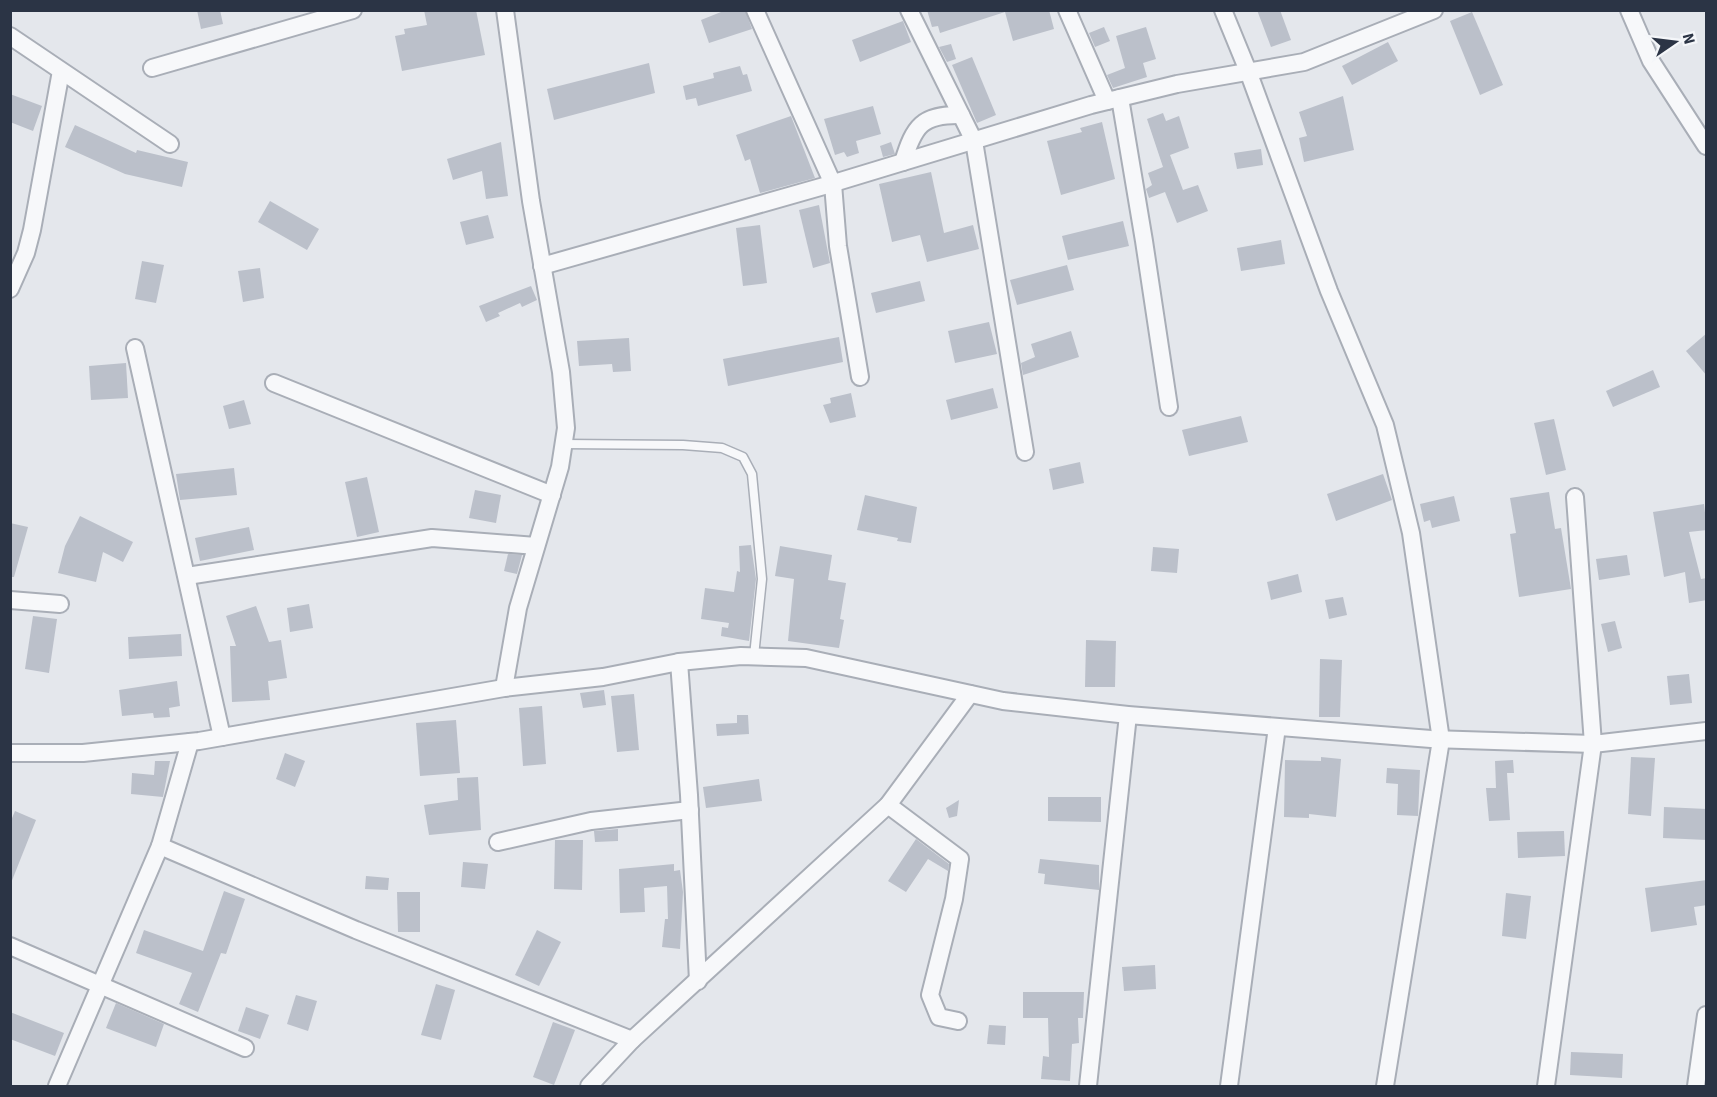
<svg xmlns="http://www.w3.org/2000/svg" width="1717" height="1097" viewBox="0 0 1717 1097" font-family="'Source Sans 3',sans-serif">
	<rect width="100%" height="100%" fill="#e4e7ec"/>
	<g fill="#bbc0ca">
		<polygon points="197,10 220,10 223,24 201,29"/>
		<polygon points="424,10 476,10 485,55 402,71 395,36 405,34 404,29 427,25"/>
		<polygon points="726,10 745,10 752,29 709,43 701,20"/>
		<polygon points="927,10 1049,10 1054,29 1013,41 1005,12 940,33 938,26 932,27"/>
		<polygon points="1257,10 1280,10 1291,40 1271,47"/>
		<polygon points="1472,12 1503,85 1480,95 1450,21"/>
		<polygon points="903,21 911,42 860,62 852,40"/>
		<polygon points="1104,27 1110,41 1095,47 1089,33"/>
		<polygon points="1146,27 1156,59 1143,63 1147,77 1113,88 1107,75 1125,68 1116,36"/>
		<polygon points="1388,42 1398,61 1352,85 1342,66"/>
		<polygon points="951,44 956,59 947,62 939,47"/>
		<polygon points="972,57 996,115 977,123 952,65"/>
		<polygon points="649,63 655,93 554,120 547,89"/>
		<polygon points="740,66 743,75 747,74 752,91 698,106 696,98 686,100 683,86 714,78 713,73"/>
		<polygon points="10,94 42,106 33,131 10,122"/>
		<polygon points="1343,96 1354,150 1304,162 1299,138 1307,136 1299,112"/>
		<polygon points="873,106 881,134 856,141 859,153 847,157 844,152 835,155 824,119"/>
		<polygon points="1163,113 1166,121 1179,116 1189,148 1170,155 1183,190 1198,185 1208,211 1177,223 1165,192 1149,198 1146,189 1152,185 1148,173 1163,167 1147,119"/>
		<polygon points="791,116 815,178 760,193 750,159 745,161 736,135"/>
		<polygon points="1102,122 1115,179 1061,195 1047,141 1082,132 1080,128"/>
		<polygon points="75,125 136,153 137,150 188,162 182,187 125,174 65,147"/>
		<polygon points="501,142 508,196 486,199 482,171 453,180 447,159"/>
		<polygon points="891,142 895,154 883,157 880,146"/>
		<polygon points="1261,149 1263,165 1237,169 1234,153"/>
		<polygon points="931,172 944,233 973,225 979,249 927,262 920,235 892,242 879,184"/>
		<polygon points="270,201 319,229 307,250 258,222"/>
		<polygon points="819,205 830,263 813,268 799,210"/>
		<polygon points="488,215 494,238 466,245 460,222"/>
		<polygon points="1123,221 1129,246 1068,260 1062,236"/>
		<polygon points="760,225 767,283 743,286 736,228"/>
		<polygon points="1281,240 1285,264 1241,271 1237,248"/>
		<polygon points="142,261 164,265 156,303 135,299"/>
		<polygon points="1067,265 1074,290 1017,305 1010,280"/>
		<polygon points="260,268 264,298 243,302 238,271"/>
		<polygon points="920,281 925,301 876,313 871,293"/>
		<polygon points="531,286 537,300 522,307 520,303 498,313 500,316 486,322 479,306"/>
		<polygon points="989,322 997,354 955,363 948,331"/>
		<polygon points="1071,331 1079,357 1023,375 1021,363 1035,357 1031,344"/>
		<polygon points="1707,333 1707,376 1686,351"/>
		<polygon points="839,337 843,362 728,386 723,359"/>
		<polygon points="629,338 631,371 613,372 612,364 579,366 577,341"/>
		<polygon points="126,363 128,398 91,400 89,366"/>
		<polygon points="1653,370 1660,387 1613,407 1606,391"/>
		<polygon points="993,388 998,408 951,420 946,400"/>
		<polygon points="851,393 856,417 830,423 823,405 831,403 830,398"/>
		<polygon points="244,400 251,424 229,429 223,406"/>
		<polygon points="1241,416 1248,442 1189,456 1182,430"/>
		<polygon points="1554,419 1566,470 1546,475 1534,423"/>
		<polygon points="1080,462 1084,483 1053,490 1049,469"/>
		<polygon points="234,468 237,495 180,500 176,474"/>
		<polygon points="1383,474 1392,500 1336,521 1327,494"/>
		<polygon points="367,477 379,532 357,537 345,482"/>
		<polygon points="475,490 501,495 496,523 469,518"/>
		<polygon points="1549,492 1555,529 1561,528 1571,589 1519,597 1510,534 1516,533 1510,498"/>
		<polygon points="865,495 917,507 911,543 897,541 898,538 857,530"/>
		<polygon points="1454,496 1460,521 1432,528 1430,520 1424,522 1420,504"/>
		<polygon points="1704,504 1707,530 1689,532 1701,579 1707,578 1707,600 1689,603 1685,572 1664,577 1653,512"/>
		<polygon points="80,516 133,542 123,562 103,552 96,582 58,573 65,546"/>
		<polygon points="10,523 28,527 14,577 10,577"/>
		<polygon points="249,527 254,550 200,561 195,538"/>
		<polygon points="751,545 756,579 749,641 721,636 722,627 728,628 729,623 701,619 705,588 734,592 737,571 740,572 739,546"/>
		<polygon points="780,546 832,555 828,580 846,583 840,619 844,620 839,648 788,641 794,579 775,576"/>
		<polygon points="1153,547 1179,549 1177,573 1151,571"/>
		<polygon points="508,554 522,555 517,574 504,571"/>
		<polygon points="1627,555 1630,575 1599,580 1596,559"/>
		<polygon points="1298,574 1302,592 1271,600 1267,582"/>
		<polygon points="1343,597 1347,615 1329,619 1325,600"/>
		<polygon points="309,604 313,628 290,632 287,608"/>
		<polygon points="256,606 269,642 281,640 287,678 268,681 270,700 232,702 230,646 236,646 226,616"/>
		<polygon points="33,616 57,619 49,673 25,669"/>
		<polygon points="1615,621 1622,648 1608,652 1601,624"/>
		<polygon points="181,634 182,656 129,659 128,637"/>
		<polygon points="1086,640 1116,641 1115,687 1085,687"/>
		<polygon points="1320,659 1342,660 1340,717 1319,717"/>
		<polygon points="1689,674 1692,703 1670,705 1667,676"/>
		<polygon points="177,681 180,706 169,708 170,717 154,718 153,713 122,716 119,690"/>
		<polygon points="604,690 606,705 583,708 580,693"/>
		<polygon points="634,694 639,750 617,752 611,696"/>
		<polygon points="542,706 546,764 523,766 519,708"/>
		<polygon points="737,715 748,715 749,734 717,736 716,724 737,723"/>
		<polygon points="456,720 460,773 420,776 416,723"/>
		<polygon points="285,753 305,761 295,787 276,779"/>
		<polygon points="1321,757 1341,759 1336,817 1309,814 1309,818 1284,817 1285,760 1321,761"/>
		<polygon points="1631,757 1655,758 1651,816 1628,814"/>
		<polygon points="1513,760 1514,773 1507,773 1510,820 1489,821 1486,788 1496,788 1495,761"/>
		<polygon points="155,761 170,761 163,797 131,794 132,773 154,775"/>
		<polygon points="1387,768 1420,770 1418,816 1397,815 1398,784 1386,783"/>
		<polygon points="478,777 481,830 429,835 424,805 458,800 457,778"/>
		<polygon points="759,779 762,801 706,808 703,787"/>
		<polygon points="1048,797 1101,797 1101,822 1048,821"/>
		<polygon points="959,800 957,816 949,818 946,808"/>
		<polygon points="1664,807 1707,809 1707,840 1663,838"/>
		<polygon points="15,811 36,820 11,883 10,823"/>
		<polygon points="618,829 618,841 595,842 594,831"/>
		<polygon points="1564,831 1565,856 1518,858 1517,832"/>
		<polygon points="916,839 949,864 948,871 928,859 906,892 888,881"/>
		<polygon points="555,840 583,840 582,890 554,889"/>
		<polygon points="1040,859 1099,865 1099,890 1044,884 1045,874 1038,873"/>
		<polygon points="463,862 488,864 485,889 461,887"/>
		<polygon points="674,864 674,871 680,870 683,892 680,949 662,947 665,919 668,919 667,886 644,888 645,912 620,913 619,869"/>
		<polygon points="366,876 389,878 388,890 365,889"/>
		<polygon points="1707,880 1707,905 1694,907 1697,925 1651,932 1645,888"/>
		<polygon points="224,891 245,899 226,954 221,953 198,1012 179,1004 192,973 136,953 144,930 203,951"/>
		<polygon points="397,892 420,892 420,932 398,932"/>
		<polygon points="1506,893 1531,896 1526,939 1502,936"/>
		<polygon points="537,930 561,942 539,986 515,975"/>
		<polygon points="1155,965 1156,989 1124,991 1122,967"/>
		<polygon points="436,984 455,990 441,1040 421,1035"/>
		<polygon points="1023,992 1084,992 1083,1018 1078,1018 1079,1043 1072,1044 1070,1081 1041,1079 1043,1056 1049,1057 1048,1018 1023,1018"/>
		<polygon points="296,995 317,1001 308,1031 287,1024"/>
		<polygon points="116,1003 164,1024 156,1047 106,1028"/>
		<polygon points="246,1007 269,1015 260,1039 238,1031"/>
		<polygon points="10,1012 64,1033 55,1056 10,1039"/>
		<polygon points="553,1022 575,1030 554,1085 533,1077"/>
		<polygon points="989,1025 1006,1026 1005,1045 987,1044"/>
		<polygon points="1571,1052 1623,1054 1622,1078 1570,1075"/>
	</g>
	<g fill="none" stroke-linecap="round" stroke-linejoin="round">
		<g stroke="#a9aeb7" stroke-width="11">
			<polyline id="service" points="563,444 683,445 722,448 743,457 752,474 762,579 754,656"/>
		</g>
		<g stroke="#a9aeb7" stroke-width="20">
			<g id="minor">
				<polyline points="755,10 833,184 838,246 860,377"/>
				<polyline points="909,10 974,141 1025,452"/>
				<polyline points="1067,10 1107,101"/>
				<polyline points="1223,10 1248,71 1329,291 1385,425 1411,533 1441,740 1385,1086"/>
				<polyline points="1629,10 1651,61 1706,146"/>
				<polyline points="10,36 170,144"/>
				<polyline points="152,68 353,10"/>
				<polyline points="1120,98 1144,241 1169,407"/>
				<path d="M903 162C914 126 922 114 961 115"/>
				<polyline points="542,266 824,186 1091,105 1177,84 1304,62 1434,10"/>
				<polyline points="10,289 26,253 32,230 61,71"/>
				<polyline points="135,348 222,737"/>
				<polyline points="274,383 552,495"/>
				<polyline points="187,576 432,538 536,546"/>
				<polyline points="10,600 60,604"/>
				<polyline points="679,662 689,795 698,981"/>
				<polyline points="504,688 518,608 560,467 566,428 561,372 531,201 505,10"/>
				<polyline points="10,753 83,753 199,741 504,688 603,677 679,662 741,656 806,658 1003,701 1128,715 1431,739 1593,744 1706,731"/>
				<polyline points="888,805 960,859 954,899 930,995 939,1017 958,1021"/>
				<polyline points="498,842 591,821 690,810"/>
				<polyline points="160,846 356,930 632,1040 589,1086"/>
				<polyline points="10,946 245,1048"/>
				<polyline points="632,1040 888,805 970,694"/>
				<polyline points="57,1086 160,846 190,742"/>
				<polyline points="1088,1086 1128,715"/>
				<polyline points="1229,1086 1277,727"/>
				<polyline points="1546,1086 1593,744 1575,497"/>
				<polyline points="1696,1086 1706,1015"/>
			</g>
		</g>
		<use href="#service" stroke="#f7f8fa" stroke-width="8"/>
		<use href="#minor" stroke="#f7f8fa" stroke-width="16"/>
	</g>
	<rect width="1717" height="1097" fill="none" stroke="#2b3445" stroke-width="24"/>
	<g transform="translate(1675 42) rotate(76)" stroke="#f4f6f9" stroke-width="4.5" paint-order="stroke">
	<path d="M0-4.5L10 22L0 15L-10 22Z" fill="#2b3445"/>
	<text y="-9" font-size="16" font-weight="bold" text-anchor="middle" fill="#2b3445">N</text>
	</g>
</svg>
